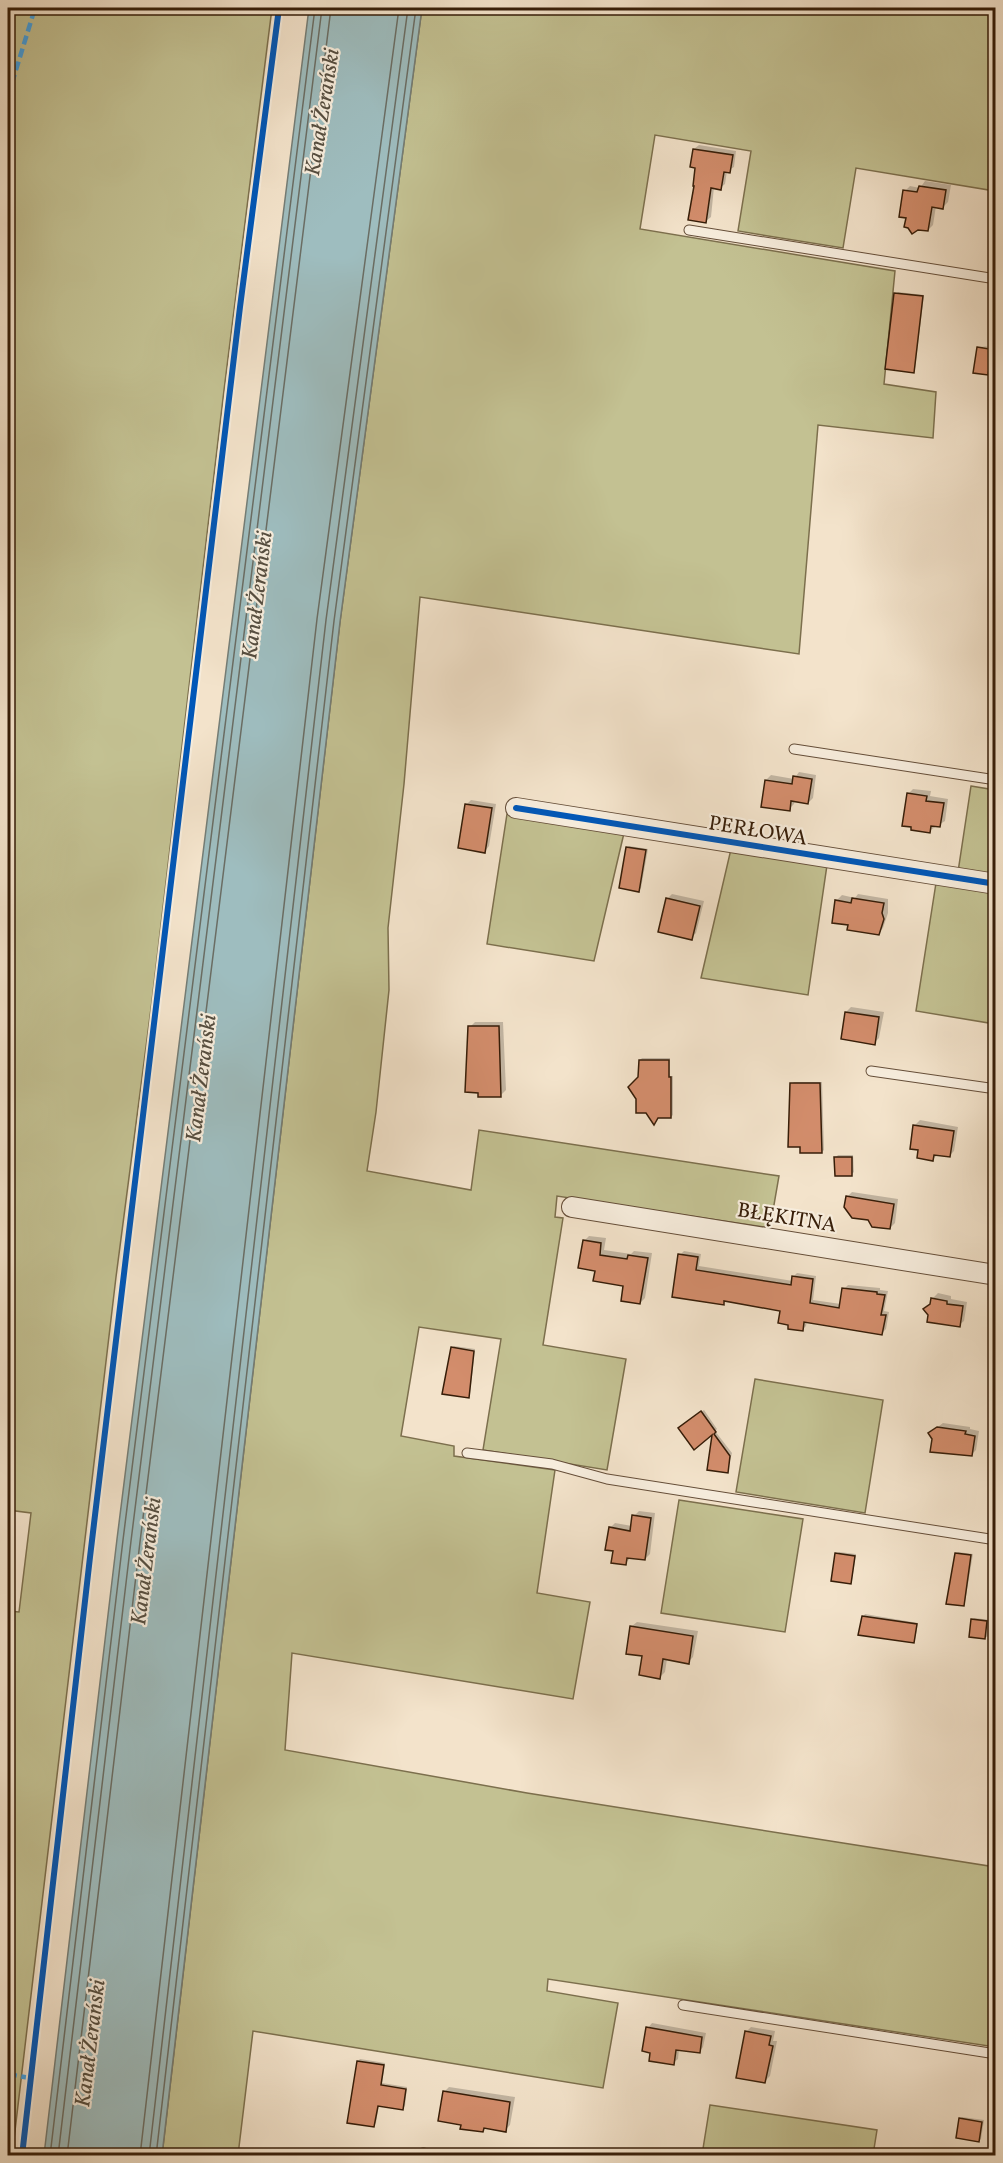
<svg xmlns="http://www.w3.org/2000/svg" width="1003" height="2163" viewBox="0 0 1003 2163" font-family="Vollkorn,serif">
	<rect width="100%" height="100%" fill="#f3e3cb"/>
	<filter id="stains"><feTurbulence type="fractalNoise" baseFrequency=".00333" numOctaves="4"/><feColorMatrix values="0 0 0 0 .2 0 0 0 0 .09 0 0 0 0 .02 0 0 0 .5 -.17"/></filter>
	<radialGradient id="worn" r=".72"><stop offset=".6" stop-color="#630" stop-opacity="0"/><stop offset="1" stop-color="#630" stop-opacity=".3"/></radialGradient>
	<g fill="#c3c192" stroke="#7c6f4d" stroke-width="1.5">
		<polygon points="8,8 272,8 224,390 152,1001 116,1277 12,2156 8,2155 8,1611 19,1612 31,1513 8,1510"/>
		<polygon points="422,8 995,8 995,191 856,168 843,248 738,231 751,151 655,135 640,229 895,271 884,384 936,392 933,438 818,425 799,654 420,597 404,784 388,928 389,990 376,1112 367,1171 471,1190 479,1130 779,1176 770,1228 557,1196 555,1217 563,1218 543,1345 626,1359 607,1470 483,1450 501,1339 419,1327 401,1436 454,1446 454,1456 555,1470 537,1593 590,1602 573,1699 292,1653 285,1750 527,1793 995,1867 995,2047 548,1979 547,1991 618,2003 603,2088 253,2031 238,2155 162,2156 340,622"/>
		<polygon points="971,786 995,790 995,878 958,872"/>
		<polygon points="507,814 624,833 594,961 487,944"/>
		<polygon points="731,849 827,865 808,995 701,978"/>
		<polygon points="936,883 995,892 995,1024 916,1011"/>
		<polygon points="755,1379 883,1400 865,1513 736,1492"/>
		<polygon points="679,1500 803,1519 785,1632 661,1613"/>
		<polygon points="710,2105 877,2130 873,2155 702,2155"/>
	</g>
	<polygon fill="#9ebdbf" stroke="#747d76" stroke-width="1.5" points="309,8 422,8 340,622 162,2155 44,2155 117,1539"/>
	<g fill="#0003">
		<polygon points="699,145 736,151 734,167 727,171 725,184 720,188 714,187 711,217 706,221 694,149"/>
		<polygon points="925,181 951,185 948,202 943,207 936,206 933,225 928,230 907,217 905,191 910,186 920,188"/>
		<polygon points="898,292 924,295 915,369 913,371 896,294"/>
		<polygon points="996,340 996,349 980,346 993,347"/>
		<polygon points="799,772 816,775 813,798 808,803 795,800 794,804 789,809 766,780 771,775 794,779"/>
		<polygon points="913,789 931,791 930,796 948,799 945,821 929,831 908,794"/>
		<polygon points="471,800 496,804 489,846 485,851 466,805"/>
		<polygon points="629,846 648,849 641,888 639,890 627,848"/>
		<polygon points="672,894 704,901 696,933 691,938 667,899"/>
		<polygon points="858,894 888,899 888,913 883,928 878,933 837,900 842,895 855,898"/>
		<polygon points="851,1007 884,1012 879,1038 874,1043 846,1012"/>
		<polygon points="475,1022 503,1022 506,1090 501,1095 470,1027"/>
		<polygon points="642,1058 670,1058 670,1076 673,1076 673,1115 671,1117 640,1060"/>
		<polygon points="794,1082 822,1082 824,1150 822,1152 792,1084"/>
		<polygon points="920,1120 958,1127 954,1151 949,1156 938,1154 933,1159 920,1149 915,1125"/>
		<polygon points="838,1155 853,1155 854,1172 852,1174 836,1157"/>
		<polygon points="852,1192 898,1199 895,1223 890,1228 847,1197"/>
		<polygon points="589,1236 606,1238 604,1250 631,1254 634,1251 652,1253 645,1298 640,1303 625,1285 596,1270 584,1241"/>
		<polygon points="684,1251 701,1254 699,1266 793,1281 793,1277 797,1273 816,1276 813,1300 841,1304 844,1289 848,1285 880,1288 880,1290 888,1291 884,1311 889,1312 886,1329 882,1333 807,1321 806,1326 802,1330 782,1310 727,1300 723,1304 680,1255"/>
		<polygon points="938,1293 951,1296 951,1299 967,1302 964,1321 959,1325 930,1315 925,1309 932,1302 933,1298"/>
		<polygon points="454,1346 475,1349 470,1394 468,1396 452,1348"/>
		<polygon points="704,1410 717,1429 715,1431 732,1453 727,1472 708,1469 714,1432 682,1426"/>
		<polygon points="943,1423 970,1427 970,1429 979,1431 976,1450 971,1455 934,1438 930,1433"/>
		<polygon points="639,1511 655,1513 650,1554 645,1559 631,1557 625,1564 614,1550 610,1528 615,1523 632,1526 634,1516"/>
		<polygon points="839,1552 856,1554 852,1581 850,1583 837,1554"/>
		<polygon points="958,1552 973,1554 965,1602 963,1604 956,1554"/>
		<polygon points="865,1614 918,1623 915,1640 913,1642 863,1617"/>
		<polygon points="974,1618 991,1620 989,1635 987,1637 971,1635 972,1620"/>
		<polygon points="637,1622 698,1631 693,1657 688,1662 667,1659 665,1672 660,1677 644,1655 632,1626"/>
		<polygon points="652,2023 706,2033 703,2047 699,2052 679,2049 678,2059 673,2063 648,2028"/>
		<polygon points="751,2027 775,2031 773,2041 777,2041 770,2076 765,2081 746,2032"/>
		<polygon points="360,2059 385,2063 382,2083 407,2087 405,2106 403,2108 379,2104 376,2123 374,2125 358,2061"/>
		<polygon points="449,2087 515,2097 510,2125 505,2130 486,2127 482,2131 463,2123 444,2092"/>
		<polygon points="962,2117 984,2120 981,2139 979,2141 960,2119"/>
		<polygon points="973,2149 995,2153 994,2156 969,2156"/>
	</g>
	<g fill="none" stroke-linecap="round" stroke-linejoin="round">
		<g stroke="#6a6d64" stroke-width="1.5">
			<polyline points="50,2156 123,1540 315,8"/>
			<polyline points="58,2156 131,1541 322,8"/>
			<polyline points="67,2156 140,1542 331,8"/>
			<polyline points="140,2156 317,619 399,8"/>
			<polyline points="149,2156 326,620 408,8"/>
			<polyline points="156,2156 334,621 416,8"/>
		</g>
	</g>
	<g fill="#d38d6c" stroke="#361d08" stroke-width="1.5">
		<polygon points="693,149 733,155 730,173 724,172 721,190 711,188 706,223 688,220 694,186 693,186 695,168 690,167"/>
		<polygon points="919,186 946,190 943,209 932,207 928,231 918,230 912,234 908,228 904,227 906,218 899,217 903,190 917,192"/>
		<polygon points="894,293 923,296 914,373 885,369"/>
		<polygon points="977,347 996,350 996,370 989,369 988,375 973,373"/>
		<polygon points="793,776 812,779 808,804 791,801 790,811 761,807 765,780 792,784"/>
		<polygon points="907,793 927,796 926,801 944,803 940,827 931,826 930,833 911,830 911,827 902,826"/>
		<polygon points="465,804 492,808 485,853 458,848"/>
		<polygon points="626,847 646,850 639,892 619,888"/>
		<polygon points="666,898 700,906 692,940 658,932"/>
		<polygon points="852,898 884,903 882,913 884,919 879,935 847,930 848,925 832,923 835,900 851,903"/>
		<polygon points="845,1012 879,1017 875,1045 841,1039"/>
		<polygon points="468,1026 499,1026 501,1097 478,1097 478,1093 465,1092"/>
		<polygon points="639,1060 669,1060 669,1077 671,1077 671,1118 658,1118 654,1125 646,1113 636,1113 636,1099 628,1087 638,1077"/>
		<polygon points="790,1083 820,1083 822,1153 800,1153 800,1147 788,1147"/>
		<polygon points="913,1125 954,1131 950,1157 934,1155 933,1161 917,1158 918,1150 910,1149"/>
		<polygon points="834,1157 852,1157 852,1176 835,1176"/>
		<polygon points="846,1196 894,1204 890,1229 872,1227 868,1220 852,1218 844,1207"/>
		<polygon points="583,1240 601,1243 600,1255 627,1259 628,1255 648,1258 640,1304 621,1301 623,1286 593,1281 595,1271 578,1268"/>
		<polygon points="678,1254 698,1257 696,1270 791,1285 792,1276 813,1279 810,1303 839,1308 842,1288 877,1292 877,1294 885,1295 881,1315 886,1315 882,1335 804,1322 803,1331 788,1329 788,1325 778,1323 780,1311 724,1301 724,1305 672,1297"/>
		<polygon points="931,1298 947,1301 947,1304 963,1306 960,1327 927,1322 928,1315 923,1309 930,1304"/>
		<polygon points="451,1347 474,1351 469,1398 442,1394"/>
		<polygon points="701,1411 716,1432 714,1434 730,1456 728,1473 707,1470 712,1435 694,1450 678,1428"/>
		<polygon points="937,1427 966,1431 965,1434 975,1436 972,1456 930,1452 932,1439 928,1433"/>
		<polygon points="632,1515 651,1518 645,1560 627,1558 626,1565 611,1563 613,1551 605,1550 609,1527 630,1531"/>
		<polygon points="835,1553 855,1556 851,1584 831,1581"/>
		<polygon points="955,1553 971,1555 964,1606 946,1604"/>
		<polygon points="862,1616 917,1624 914,1643 858,1635"/>
		<polygon points="971,1619 987,1621 985,1639 969,1637"/>
		<polygon points="630,1626 693,1636 689,1664 663,1659 660,1679 639,1675 642,1656 626,1654"/>
		<polygon points="646,2027 702,2037 700,2053 676,2050 674,2065 649,2061 650,2053 642,2051"/>
		<polygon points="745,2031 771,2036 769,2045 773,2046 765,2083 736,2078"/>
		<polygon points="357,2061 384,2065 381,2085 406,2089 403,2110 378,2106 374,2127 347,2123"/>
		<polygon points="443,2091 510,2102 506,2132 484,2128 483,2132 460,2129 461,2125 438,2121"/>
		<polygon points="959,2118 982,2122 979,2142 956,2138"/>
	</g>
	<g fill="none" stroke-linecap="round" stroke-linejoin="round">
		<g stroke="#654e39" stroke-width="11">
			<g id="service">
				<polyline points="689,230 996,279"/>
				<polyline points="794,749 996,780"/>
				<polyline points="871,1071 996,1089"/>
				<polyline points="467,1453 552,1464 607,1479 996,1540"/>
				<polyline points="683,2005 996,2054"/>
				<polyline points="423,2153 439,2156"/>
			</g>
		</g>
		<g stroke="#654e39" stroke-width="22">
			<g id="minor">
				<polyline points="516,808 996,884"/>
				<polyline points="572,1207 996,1275"/>
			</g>
		</g>
		<use href="#service" stroke="#f7eddd" stroke-width="9"/>
		<use href="#minor" stroke="#f7eddd" stroke-width="20"/>
		<g stroke="#3fa2e9" stroke-width="4.5" stroke-dasharray="9 4.5" stroke-linecap="butt">
			<polyline points="8,96 35,8"/>
			<polyline points="8,2074 30,2078"/>
		</g>
		<g stroke="#f7eddd" stroke-width="10">
			<g id="cycleway">
				<polyline points="516,808 996,884"/>
				<polyline points="22,2156 90,1557 240,307 279,8"/>
			</g>
		</g>
		<use href="#cycleway" stroke="#0057b8" stroke-width="6"/>
	</g>
	<g text-anchor="middle" stroke-width="4.5" stroke-linejoin="round" paint-order="stroke">
		<g font-size="21" fill="#361d08" stroke="#f7eddd">
			<text transform="translate(758 830) rotate(9)" y="7">PERŁOWA</text>
			<text transform="translate(787 1217) rotate(9)" y="7">BŁĘKITNA</text>
		</g>
		<g font-size="22" font-style="italic" fill="#554d3f" stroke="#f7eddd">
			<text transform="translate(321 112) rotate(-81)" y="8">Kanał Żerański</text>
			<text transform="translate(256 595) rotate(-83)" y="8">Kanał Żerański</text>
			<text transform="translate(200 1078) rotate(-83)" y="8">Kanał Żerański</text>
			<text transform="translate(145 1561) rotate(-83)" y="8">Kanał Żerański</text>
			<text transform="translate(89 2043) rotate(-83)" y="8">Kanał Żerański</text>
		</g>
	</g>
	<rect width="1003" height="2163" fill="none" stroke="#f3e3cb" stroke-width="30"/>
	<rect x="9" y="9" width="985" height="2145" fill="none" stroke="#361d08" stroke-width="3"/>
	<rect x="15" y="15" width="973" height="2133" fill="none" stroke="#361d08" stroke-width="1.5"/>
	<rect width="100%" height="100%" filter="url(#stains)"/>
	<rect width="100%" height="100%" fill="url(#worn)"/>
</svg>
